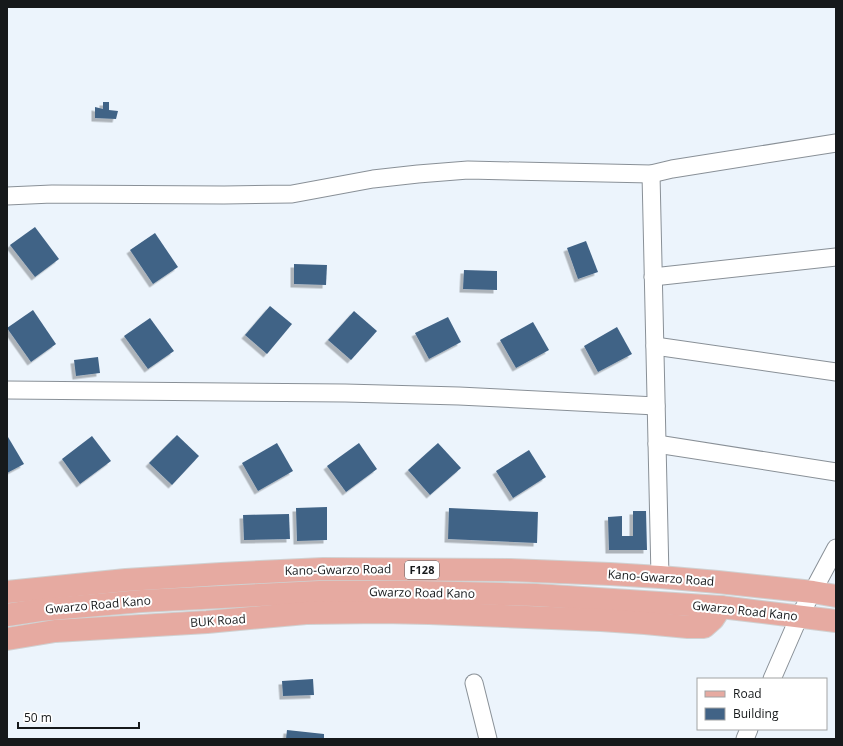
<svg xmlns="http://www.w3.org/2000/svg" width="843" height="746" viewBox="0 0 843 746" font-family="'Open Sans',sans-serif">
	<defs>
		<filter id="shadow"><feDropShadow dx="-3.5" dy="3.5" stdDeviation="0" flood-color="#0004"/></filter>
	</defs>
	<rect width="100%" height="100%" fill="#ecf4fc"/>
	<g fill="#416386" filter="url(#shadow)">
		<polygon points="103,102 109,102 109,110 118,111 116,119 95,118 95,107 103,109"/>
		<polygon points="35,227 59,259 35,277 10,245"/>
		<polygon points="155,233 178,267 153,284 130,250"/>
		<polygon points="586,241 598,272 578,279 567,248"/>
		<polygon points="294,264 327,265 326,285 294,284"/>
		<polygon points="464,270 497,271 497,290 463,289"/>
		<polygon points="270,306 292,324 267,354 245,335"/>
		<polygon points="33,310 56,344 31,362 7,328"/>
		<polygon points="354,311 377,331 351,360 328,340"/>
		<polygon points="448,317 461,342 429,359 415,333"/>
		<polygon points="150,318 174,351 148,369 124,336"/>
		<polygon points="533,322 549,350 516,368 500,340"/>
		<polygon points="617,327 632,354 598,372 584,346"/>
		<polygon points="98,357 100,373 76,376 74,360"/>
		<polygon points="177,435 199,456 172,485 149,463"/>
		<polygon points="92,436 111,461 80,484 62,459"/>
		<polygon points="7,437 8,437 24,464 7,473"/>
		<polygon points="277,443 293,471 258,491 242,463"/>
		<polygon points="359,443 377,469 346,492 327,466"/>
		<polygon points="438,443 461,468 430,495 408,470"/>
		<polygon points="529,450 546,477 513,498 496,471"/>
		<polygon points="327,507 327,540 297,541 296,508"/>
		<polygon points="449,508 538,512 537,543 448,539"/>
		<polygon points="633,511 646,511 647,550 609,550 608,517 622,516 622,536 633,536"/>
		<polygon points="289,514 290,539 244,540 243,515"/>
		<polygon points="313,679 314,695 283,696 282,681"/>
		<polygon points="287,730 324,734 324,739 286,739"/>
	</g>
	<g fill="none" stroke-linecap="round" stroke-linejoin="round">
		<g stroke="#899097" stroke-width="19">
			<g id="minor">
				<polyline points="651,174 660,577"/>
				<polyline points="7,196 52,194 224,195 292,194 373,179 418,174 468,170 651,174 672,169 836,143"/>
				<polyline points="653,277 836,257"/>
				<polyline points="655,346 836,372"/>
				<polyline points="7,390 345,393 459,396 656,406"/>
				<polyline points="657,444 836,472"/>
				<polyline points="772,679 799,617 836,548"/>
				<polyline points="474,683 488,739"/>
				<polyline points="745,739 749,729"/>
			</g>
		</g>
		<g stroke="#d0d1d1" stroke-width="24">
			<g id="major">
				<polyline points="7,592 126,580 221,574 323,569 510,570 610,574 660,577 718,582 813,592 836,596"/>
				<polyline points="7,615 40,610 142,601 320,592 416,592 536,595 721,607 836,621"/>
				<polyline points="7,639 55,631 207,622 306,613 382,612 429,613 601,620 645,623 688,627 704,627 713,619 721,607"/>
			</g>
		</g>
		<use href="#minor" stroke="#fff" stroke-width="17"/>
		<use href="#major" stroke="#e6aaa1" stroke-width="22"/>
	</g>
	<g text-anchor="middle" stroke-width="4" stroke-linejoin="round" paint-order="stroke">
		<rect fill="#fff" stroke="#5c5e5f" stroke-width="1" x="405" y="561" width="34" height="18" rx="3"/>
		<g font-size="11" font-weight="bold" fill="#16191b">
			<text x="422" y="574">F128</text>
		</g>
		<g font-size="12" fill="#16191b" stroke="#fff">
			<text transform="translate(338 570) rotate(-1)" y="4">Kano-Gwarzo Road</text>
			<text transform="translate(661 578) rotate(4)" y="4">Kano-Gwarzo Road</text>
			<text transform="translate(422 593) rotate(1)" y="4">Gwarzo Road Kano</text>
			<text transform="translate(98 605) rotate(-5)" y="4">Gwarzo Road Kano</text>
			<text transform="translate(745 611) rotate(6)" y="4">Gwarzo Road Kano</text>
			<text transform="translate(218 621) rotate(-4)" y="4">BUK Road</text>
		</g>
	</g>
	<rect width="843" height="746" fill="none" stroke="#16191b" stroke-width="16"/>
	<rect x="697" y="678" width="130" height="52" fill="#ffffff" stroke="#a2a3a4"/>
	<rect x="705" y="691" width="20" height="6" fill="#e6aaa1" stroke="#a2a3a4"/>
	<text x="733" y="698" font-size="12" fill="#16191b">Road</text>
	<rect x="705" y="708" width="20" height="12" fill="#416386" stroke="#a2a3a4"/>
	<text x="733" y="718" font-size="12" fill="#16191b">Building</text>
	<path d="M18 722v6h121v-6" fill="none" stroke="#16191b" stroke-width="2"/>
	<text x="24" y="722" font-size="12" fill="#16191b" stroke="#ffffff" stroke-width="3" paint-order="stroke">50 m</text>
</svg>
